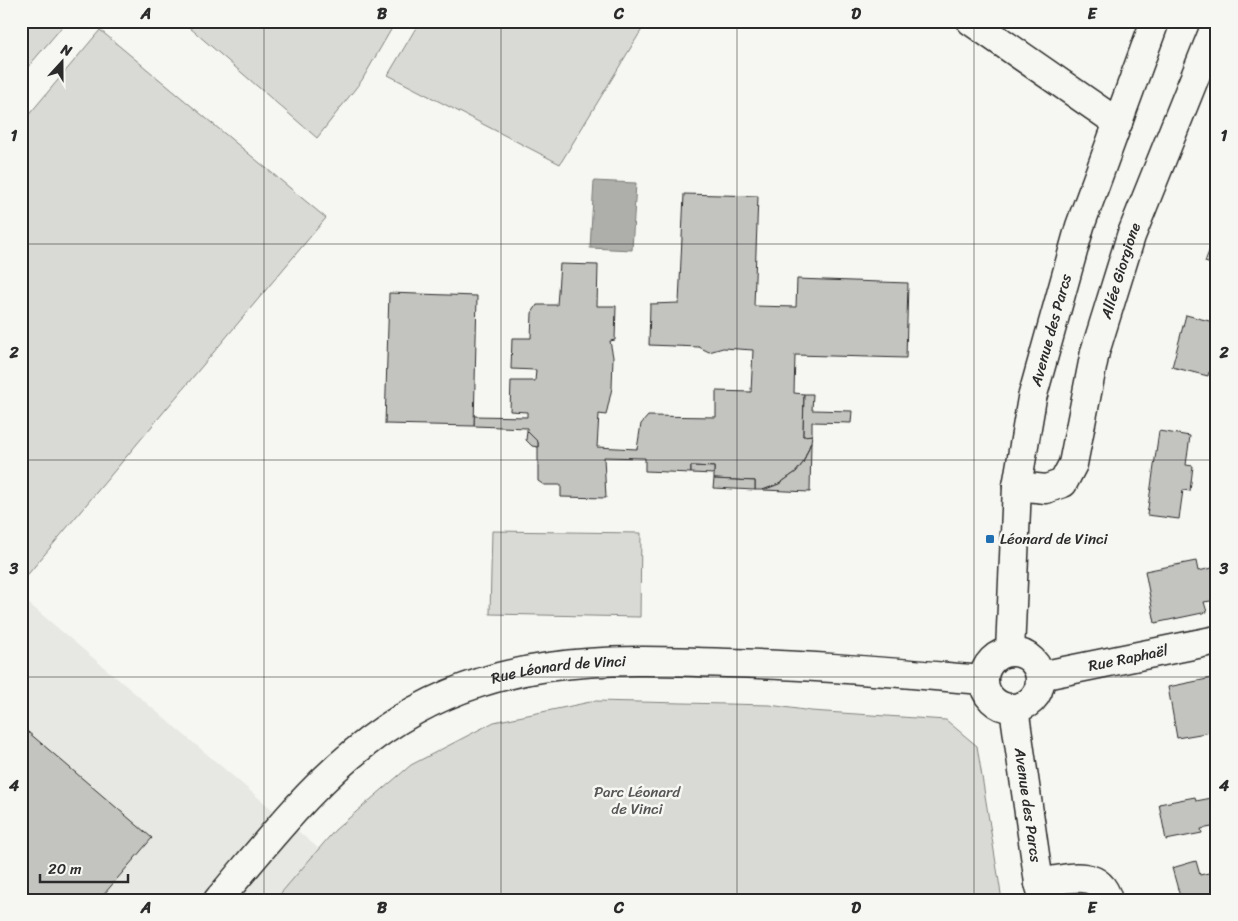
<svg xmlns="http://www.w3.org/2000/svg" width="1238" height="921" viewBox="0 0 1238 921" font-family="Sriracha,sans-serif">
	<rect width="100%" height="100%" fill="#f6f6f2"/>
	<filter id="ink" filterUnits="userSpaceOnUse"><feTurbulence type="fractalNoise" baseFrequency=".02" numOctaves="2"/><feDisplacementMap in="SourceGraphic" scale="10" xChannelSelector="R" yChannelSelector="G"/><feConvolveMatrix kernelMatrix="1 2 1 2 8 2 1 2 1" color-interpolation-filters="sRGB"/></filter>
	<g filter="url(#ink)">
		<polygon fill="#e7e7e3" points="21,597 319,849 275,900 21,900"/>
		<g fill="#d9d9d5" stroke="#828280">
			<polygon points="21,21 67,21 21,75"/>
			<polygon points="182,21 396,21 362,80 317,138"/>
			<polygon points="420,21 647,21 560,164 388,75"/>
			<polygon points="100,30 326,218 24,579 21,576 21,124"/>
			<polygon points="492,531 641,533 640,617 490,614"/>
			<polygon points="595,701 770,705 811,711 946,720 977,746 1002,900 275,900 335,830 411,765 494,722"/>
		</g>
		<polygon fill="#aeaeab" stroke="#7a7a78" points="594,181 636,183 632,250 590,248"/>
		<g fill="#c3c3c0" stroke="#2b2b2b">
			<polygon points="684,194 758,196 754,306 796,307 797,279 908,283 906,358 795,355 794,393 804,394 803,436 812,435 811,442 803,463 796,472 779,484 763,490 755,490 755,481 714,479 714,467 691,466 691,473 645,471 645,458 604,457 606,498 561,497 561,485 544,485 538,481 538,442 527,431 527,428 474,426 474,416 527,417 527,412 510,411 511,381 535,381 536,370 511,369 512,338 531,338 532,313 537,305 557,305 560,264 598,265 597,306 616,306 615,340 610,341 613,357 612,388 606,415 599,414 597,447 637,449 641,424 648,416 716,417 716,391 751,392 753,350 723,348 709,352 699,347 649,345 650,304 679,303"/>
			<polygon points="1217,230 1217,266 1205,262"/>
			<polygon points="389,293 477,296 474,426 385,424"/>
			<polygon points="1186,315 1217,323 1217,374 1209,372 1208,376 1172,367"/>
			<polygon points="804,394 813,394 812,410 852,411 851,423 812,422 812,435 803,436"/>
			<polygon points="527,431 538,442 538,447 532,446 526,440"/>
			<polygon points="1159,431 1190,436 1186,465 1193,466 1190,491 1183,490 1179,519 1147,515"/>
			<polygon points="811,442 810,492 763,490 779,484 796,472 803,463"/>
			<polygon points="691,466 714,467 714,474 691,473"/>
			<polygon points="714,479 755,481 755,490 713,488"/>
			<polygon points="1196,561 1198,571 1217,567 1217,600 1204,602 1207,612 1155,623 1145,571"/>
			<polygon points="1217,677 1217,731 1177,738 1168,687"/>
			<polygon points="21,726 152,838 99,900 21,900"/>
			<polygon points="1195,797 1196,801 1217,797 1217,826 1201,829 1202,833 1166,840 1159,804"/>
			<polygon points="1196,861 1200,875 1217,871 1217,900 1181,900 1172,868"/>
		</g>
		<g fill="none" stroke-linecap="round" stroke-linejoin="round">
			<g stroke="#2b2b2b" stroke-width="31">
				<g id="street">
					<polyline points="971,21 1118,123"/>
					<path id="s1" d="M1017 486 1046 489 1063 483 1073 464 1095 352 1131 236 1217 22"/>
					<path id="s2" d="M1040 676 1217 640"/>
					<path d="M1039 883C1065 879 1099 867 1108 900"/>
					<path id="s3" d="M218 900C269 840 319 774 385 729 491 656 604 658 727 663 813 665 898 673 983 680"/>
				</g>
			</g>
			<g stroke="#2b2b2b" stroke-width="31">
				<g id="secondary">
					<circle cx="1012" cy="680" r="28"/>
					<path id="s4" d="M1010 652 1017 486 1032 398 1080 226 1155 21"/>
					<path id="s5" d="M1014 708 1039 883 1044 900"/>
				</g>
			</g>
			<use href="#street" stroke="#f6f6f2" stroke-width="28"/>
			<use href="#secondary" stroke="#f6f6f2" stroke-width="28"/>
		</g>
	</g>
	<path fill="none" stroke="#2b2b2b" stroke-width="1" stroke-opacity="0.55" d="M264 21V900M501 21V900M737 21V900M974 21V900M21 244H1217M21 460H1217M21 677H1217"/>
	<rect fill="#1f6fb2" stroke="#f6f6f2" stroke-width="2" x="985" y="534" width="10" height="10" rx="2.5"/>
	<g text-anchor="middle" stroke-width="5" stroke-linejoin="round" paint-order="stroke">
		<g font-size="15" fill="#2b2b2b" stroke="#f6f6f2">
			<text dy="5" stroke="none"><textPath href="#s1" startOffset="268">Allée Giorgione</textPath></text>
			<text dy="5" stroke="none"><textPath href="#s4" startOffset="326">Avenue des Parcs</textPath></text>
			<text dy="5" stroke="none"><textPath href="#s2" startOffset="90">Rue Raphaël</textPath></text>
			<text dy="5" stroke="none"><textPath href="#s3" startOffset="426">Rue Léonard de Vinci</textPath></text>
			<text dy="5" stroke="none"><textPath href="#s5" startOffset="98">Avenue des Parcs</textPath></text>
		</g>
		<g font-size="15" fill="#2b2b2b" stroke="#f6f6f2" text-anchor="start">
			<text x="1000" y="544">Léonard de Vinci</text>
		</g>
		<g font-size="15" fill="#565656" stroke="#f6f6f2">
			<text x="637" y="797">Parc Léonard<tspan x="637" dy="17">de Vinci</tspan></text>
		</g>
	</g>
	<rect width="1238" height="921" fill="none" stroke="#f6f6f2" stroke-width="55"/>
	<g transform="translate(62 62) rotate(21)" stroke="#f6f6f2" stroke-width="4" paint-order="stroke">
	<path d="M0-4L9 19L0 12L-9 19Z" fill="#2b2b2b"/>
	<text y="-8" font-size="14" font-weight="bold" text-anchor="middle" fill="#2b2b2b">N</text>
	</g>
	<path d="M40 874v8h88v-8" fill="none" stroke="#2b2b2b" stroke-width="2.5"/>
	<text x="48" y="874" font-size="15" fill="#2b2b2b" stroke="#f6f6f2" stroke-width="4" paint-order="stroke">20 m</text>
	<rect x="28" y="28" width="1182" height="866" fill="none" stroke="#2b2b2b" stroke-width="2"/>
	<g font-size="16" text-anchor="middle" font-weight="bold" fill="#2b2b2b">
		<text x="146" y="19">A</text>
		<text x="382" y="19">B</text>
		<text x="619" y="19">C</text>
		<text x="856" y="19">D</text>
		<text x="1092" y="19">E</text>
		<text x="14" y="141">1</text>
		<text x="1224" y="141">1</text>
		<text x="14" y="358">2</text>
		<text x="1224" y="358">2</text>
		<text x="14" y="574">3</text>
		<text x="1224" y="574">3</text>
		<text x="14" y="791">4</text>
		<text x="1224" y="791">4</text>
		<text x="146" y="913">A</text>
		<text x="382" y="913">B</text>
		<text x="619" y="913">C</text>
		<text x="856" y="913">D</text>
		<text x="1092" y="913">E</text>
	</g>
</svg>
